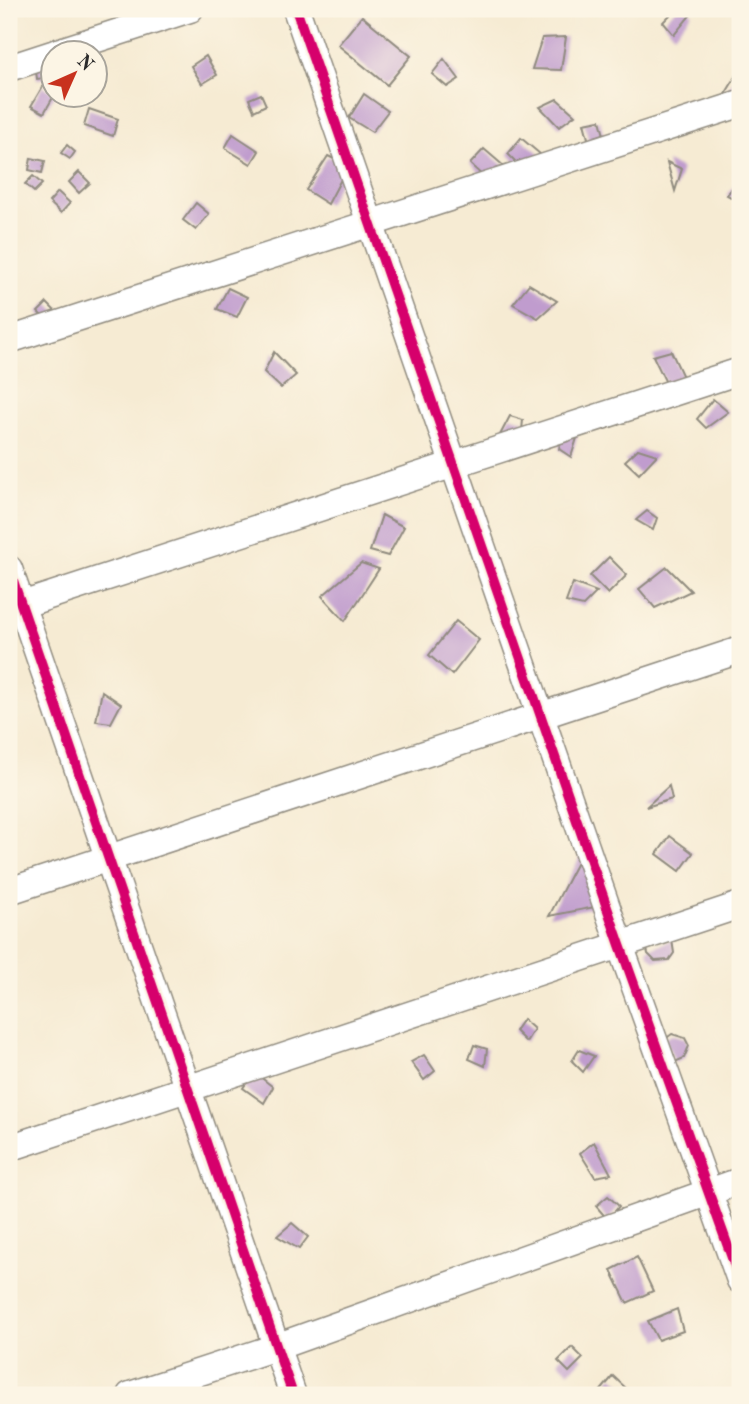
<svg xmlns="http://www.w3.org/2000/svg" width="749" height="1404" viewBox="0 0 749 1404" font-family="'Old Standard TT',serif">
	<rect width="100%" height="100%" fill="#fcf5e5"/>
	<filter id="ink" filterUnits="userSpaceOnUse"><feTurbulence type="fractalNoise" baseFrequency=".0143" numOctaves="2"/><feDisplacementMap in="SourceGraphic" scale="14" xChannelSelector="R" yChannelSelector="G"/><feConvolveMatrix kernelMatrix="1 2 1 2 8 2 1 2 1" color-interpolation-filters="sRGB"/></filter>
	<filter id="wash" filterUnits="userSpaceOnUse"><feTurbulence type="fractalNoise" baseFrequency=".00686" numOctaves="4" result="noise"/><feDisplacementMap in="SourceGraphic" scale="28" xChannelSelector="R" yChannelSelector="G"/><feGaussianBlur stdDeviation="1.57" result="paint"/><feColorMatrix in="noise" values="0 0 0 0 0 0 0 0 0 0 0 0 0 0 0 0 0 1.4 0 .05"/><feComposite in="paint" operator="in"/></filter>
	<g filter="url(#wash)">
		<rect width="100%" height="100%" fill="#f6ebd3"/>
		<g id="blocks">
			<g fill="#c09cce">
				<polygon points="676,9 685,9 692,13 674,35 663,22"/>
				<polygon points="362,16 411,56 387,85 338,45"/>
				<polygon points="566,37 561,70 532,69 542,38"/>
				<polygon points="206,56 217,75 202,84 191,66"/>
				<polygon points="444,59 459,79 447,87 432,74"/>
				<polygon points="52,61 52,77 37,79 35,63"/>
				<polygon points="740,70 740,99 724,96"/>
				<polygon points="43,86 55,94 44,113 31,106"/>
				<polygon points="261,94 266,105 254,111 249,99"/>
				<polygon points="364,94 388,111 372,132 349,118"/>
				<polygon points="557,99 575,115 559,127 540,107"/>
				<polygon points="89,109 118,119 113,136 84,126"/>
				<polygon points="600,120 606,143 591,150 584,123"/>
				<polygon points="233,134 259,151 251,164 225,148"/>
				<polygon points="521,138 540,154 524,170 508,154"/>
				<polygon points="67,145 75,152 70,159 61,153"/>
				<polygon points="484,149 505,167 489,182 470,164"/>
				<polygon points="328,156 348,166 328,204 306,190"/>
				<polygon points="31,158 45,161 42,173 29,170"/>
				<polygon points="667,162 682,169 675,191"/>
				<polygon points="79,172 90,183 79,193 69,182"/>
				<polygon points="33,176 42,184 34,192 25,184"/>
				<polygon points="740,177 740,202 727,195"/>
				<polygon points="58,192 70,203 61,213 49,202"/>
				<polygon points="196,203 209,214 196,230 183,220"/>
				<polygon points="529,284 557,301 538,318 513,304"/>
				<polygon points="228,288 247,297 237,317 217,309"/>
				<polygon points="47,303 56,312 47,321 38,312"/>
				<polygon points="671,351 683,377 667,385 653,356"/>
				<polygon points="274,352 296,375 281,388 264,372"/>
				<polygon points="713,399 728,412 706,428 697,419"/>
				<polygon points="510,416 523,420 521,440 499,437"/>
				<polygon points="563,430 578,435 571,457 559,449"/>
				<polygon points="638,449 657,455 639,474 625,461"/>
				<polygon points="647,511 657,518 653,530 636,520"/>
				<polygon points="382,515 404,527 388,556 370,551"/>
				<polygon points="609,557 627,575 608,594 590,576"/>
				<polygon points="361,563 379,569 345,621 322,596"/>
				<polygon points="667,567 691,591 655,608 639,589"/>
				<polygon points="573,583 597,592 583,606 566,602"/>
				<polygon points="456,621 479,640 452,675 429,655"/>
				<polygon points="102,691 121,704 111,723 96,721"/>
				<polygon points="669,786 672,799 646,807"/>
				<polygon points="670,836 693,853 680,871 657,854"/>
				<polygon points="583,851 595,907 549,916"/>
				<polygon points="672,940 674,953 669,960 655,961 648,954 647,949"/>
				<polygon points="523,1019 534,1029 526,1042 515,1031"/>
				<polygon points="672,1034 685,1038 689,1046 684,1058 675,1062 665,1039"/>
				<polygon points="474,1045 487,1049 485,1066 469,1059"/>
				<polygon points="579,1050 594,1056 583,1072 572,1061"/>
				<polygon points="424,1055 435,1071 424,1080 411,1062"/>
				<polygon points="254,1072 273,1087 264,1103 243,1088"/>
				<polygon points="594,1142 611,1174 595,1177 580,1153"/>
				<polygon points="608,1196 619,1206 608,1220 596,1206"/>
				<polygon points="292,1223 308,1237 299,1249 277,1236"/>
				<polygon points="637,1257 653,1291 627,1303 611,1270"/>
				<polygon points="677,1309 683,1331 658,1340 648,1321"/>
				<polygon points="572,1347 583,1358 569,1372 558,1361"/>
				<polygon points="613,1376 629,1391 625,1395 599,1393"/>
			</g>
		</g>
	</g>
	<g filter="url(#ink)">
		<use href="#blocks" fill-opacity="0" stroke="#908b7f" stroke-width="2"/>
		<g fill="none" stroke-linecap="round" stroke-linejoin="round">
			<g stroke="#908b7f" stroke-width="29">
				<g id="street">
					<polyline points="296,9 620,945 740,1280"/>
					<polyline points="57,52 190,9"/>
					<polyline points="9,68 52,54"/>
					<polyline points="9,340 740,104"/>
					<polyline points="9,569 293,1395"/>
					<polyline points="9,609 740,371"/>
					<polyline points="9,891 740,650"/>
					<polyline points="9,1148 740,905"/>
					<polyline points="130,1395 276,1347 740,1181"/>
				</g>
			</g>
			<use href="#street" stroke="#fff" stroke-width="26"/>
			<g stroke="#fcf5e5" stroke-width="15">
				<g id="cycleway">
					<polyline points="296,9 620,945 740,1280"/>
					<polyline points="9,569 293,1395"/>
				</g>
			</g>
			<use href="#cycleway" stroke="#d6006c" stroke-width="10"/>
		</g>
	</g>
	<rect width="749" height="1404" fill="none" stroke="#fcf5e5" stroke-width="35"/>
	<g transform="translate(74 74) rotate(45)"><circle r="33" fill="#fcf5e5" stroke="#a8a49b" stroke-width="2"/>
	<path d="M0-5L12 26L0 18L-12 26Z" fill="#c8321e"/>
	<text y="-10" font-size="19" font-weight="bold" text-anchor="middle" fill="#2b2b2b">N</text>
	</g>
</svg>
